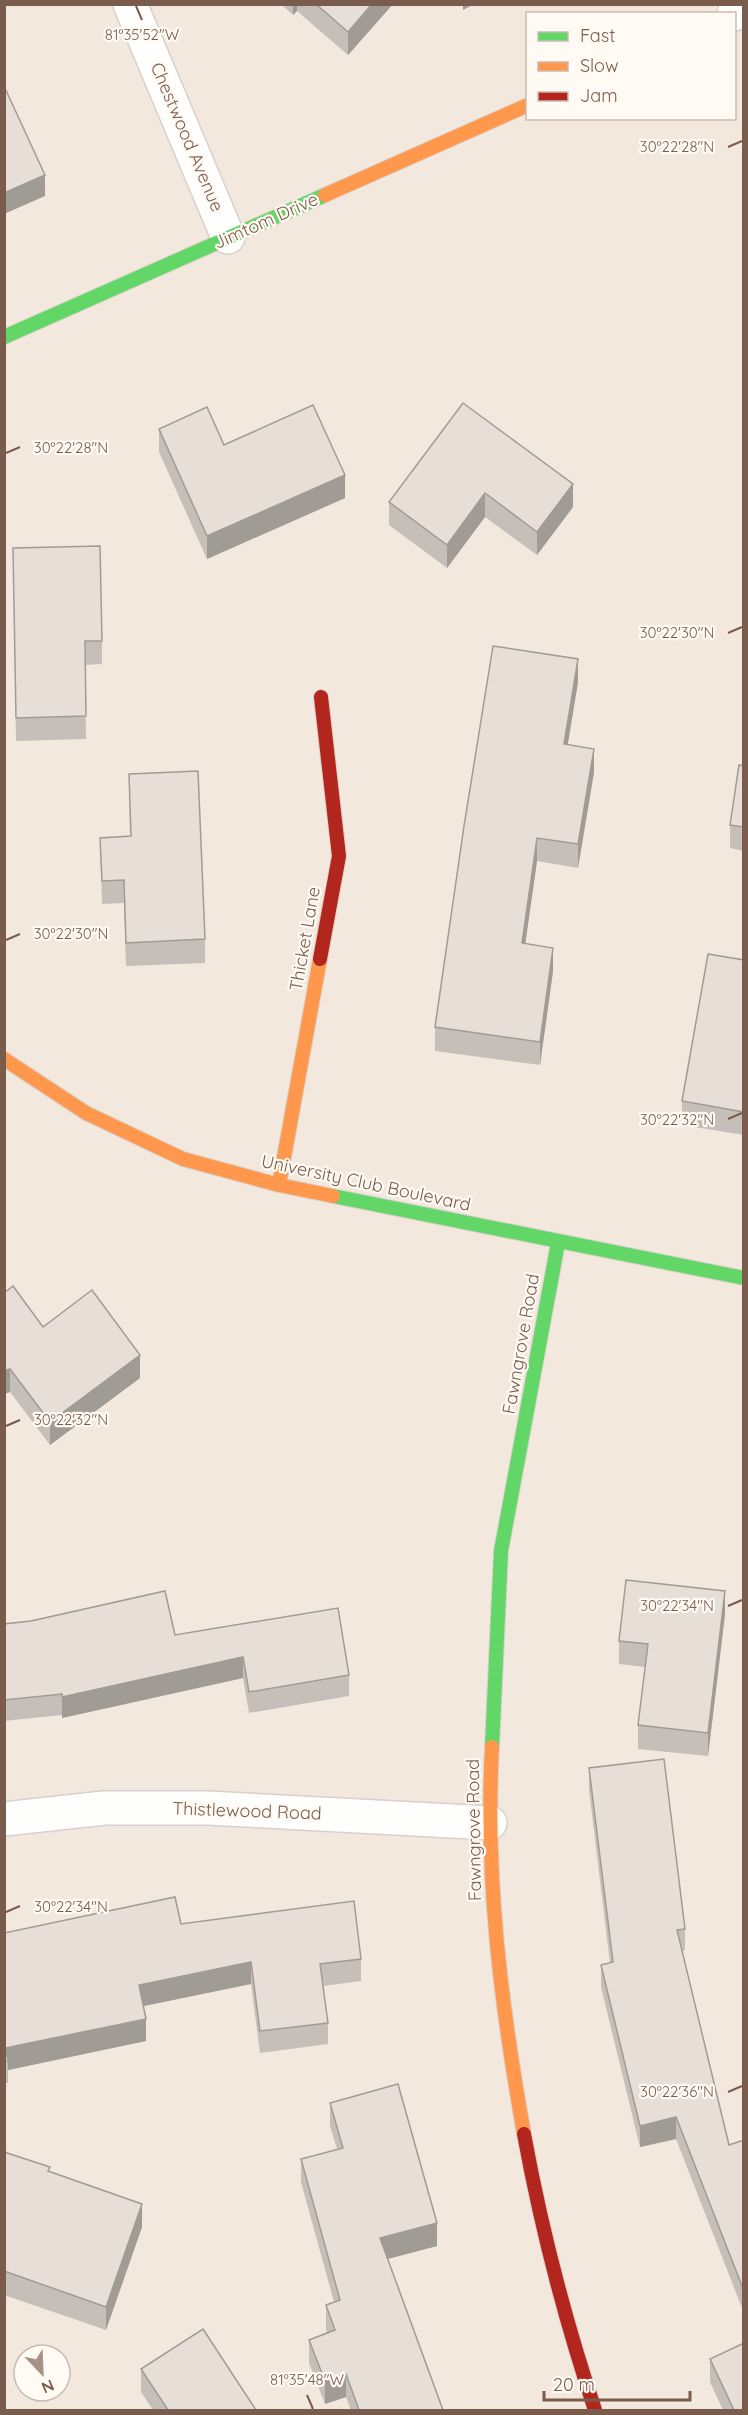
<svg xmlns="http://www.w3.org/2000/svg" width="748" height="2415" viewBox="0 0 748 2415" font-family="Quicksand,sans-serif">
	<rect width="100%" height="100%" fill="#f9f5f0"/>
	<path fill="#f2e8de" fill-rule="evenodd" d="M5 5H743V2410H5ZM528 14H734V118H528ZM24 2355H60V2391H24Z"/>
	<g fill="none" stroke-linecap="round" stroke-linejoin="round">
		<g stroke="#d7d1cb" stroke-width="36">
			<g id="street">
				<polyline points="130,4 228,237"/>
				<polyline points="734,14 744,10"/>
				<polyline points="4,1819 104,1808 207,1808 490,1823"/>
			</g>
		</g>
		<g stroke="#d9d2cb" stroke-width="16">
			<g id="fast">
				<polyline points="4,337 325,195"/>
				<polyline points="333,1196 744,1278"/>
				<polyline points="492,1747 501,1551 558,1243"/>
			</g>
		</g>
		<g stroke="#d9d2cb" stroke-width="16">
			<g id="slow">
				<polyline points="325,195 528,105"/>
				<polyline points="4,1059 86,1113 183,1159 279,1185 333,1196"/>
				<polyline points="279,1185 320,959"/>
				<path d="M492 1747C485 1878 501 2005 524 2134"/>
			</g>
		</g>
		<g stroke="#d9d2cb" stroke-width="16">
			<g id="jam">
				<polyline points="320,959 339,856 321,697"/>
				<path d="M524 2134C541 2227 565 2320 595 2410"/>
			</g>
		</g>
		<use href="#street" stroke="#fefefd" stroke-width="33"/>
		<use href="#fast" stroke="#63d668" stroke-width="14"/>
		<use href="#slow" stroke="#ff974d" stroke-width="14"/>
		<use href="#jam" stroke="#b3261e" stroke-width="14"/>
	</g>
	<g fill="#c6bfb9">
		<polygon points="281,4 393,4 348,55 297,11 293,15"/>
		<polygon points="463,403 573,507 537,555 485,517 447,568 389,525 389,502"/>
		<polygon points="159,429 224,445 345,498 207,559 159,452"/>
		<polygon points="13,548 102,641 102,664 85,665 86,739 16,741"/>
		<polygon points="578,682 567,745 594,772 578,868 537,861 525,944 553,971 540,1065 435,1051 435,1027"/>
		<polygon points="744,766 744,851 730,848 730,825"/>
		<polygon points="129,774 205,939 205,963 126,966 124,903 102,904 100,838 130,836"/>
		<polygon points="744,960 744,1135 682,1125 682,1101"/>
		<polygon points="4,1293 43,1327 140,1378 50,1445 10,1392 4,1394"/>
		<polygon points="725,1614 708,1756 638,1749 638,1725 645,1667 619,1664 619,1641"/>
		<polygon points="4,1624 175,1635 349,1675 349,1696 249,1713 243,1678 62,1718 62,1715 4,1721"/>
		<polygon points="589,1768 685,1929 685,1950 682,1951 729,2145 744,2140 744,2307 742,2308 676,2139 640,2147 601,1987 601,1965 610,1963 589,1790"/>
		<polygon points="181,1924 361,1959 361,1981 323,1986 328,2023 328,2044 260,2053 251,1984 143,2006 146,2041 8,2070 8,2083 4,2083 4,1933"/>
		<polygon points="330,2103 437,2246 387,2259 443,2410 351,2410 346,2397 325,2404 309,2363 309,2340 327,2332 326,2329 326,2305 334,2302 301,2182 301,2159 337,2149 330,2126"/>
		<polygon points="4,2152 50,2172 142,2227 106,2330 4,2295"/>
		<polygon points="710,2359 744,2410 723,2410 710,2382"/>
		<polygon points="141,2369 256,2410 153,2410 141,2392"/>
	</g>
	<g fill="#a19b96">
		<polygon points="293,4 297,4 297,11 293,15"/>
		<polygon points="372,4 393,4 348,55 348,32"/>
		<polygon points="463,4 474,4 463,10"/>
		<polygon points="45,175 45,196 4,214 4,193"/>
		<polygon points="345,475 345,498 207,559 207,536"/>
		<polygon points="573,484 573,507 537,555 537,532"/>
		<polygon points="485,493 485,517 447,568 447,545"/>
		<polygon points="578,659 578,682 564,768 564,744"/>
		<polygon points="594,749 594,772 578,868 578,844"/>
		<polygon points="537,838 537,861 522,967 522,943"/>
		<polygon points="553,948 553,971 540,1065 540,1042"/>
		<polygon points="140,1355 140,1378 50,1445 50,1422"/>
		<polygon points="10,1369 10,1392 4,1394 4,1371"/>
		<polygon points="725,1591 725,1614 708,1756 708,1733"/>
		<polygon points="243,1657 243,1678 62,1718 62,1697"/>
		<polygon points="251,1962 251,1984 139,2007 139,1985"/>
		<polygon points="146,2019 146,2041 8,2070 8,2061 5,2048"/>
		<polygon points="676,2117 676,2139 640,2147 640,2126"/>
		<polygon points="142,2204 142,2227 106,2330 106,2307"/>
		<polygon points="437,2223 437,2246 380,2261 380,2238"/>
		<polygon points="742,2286 744,2286 744,2307 742,2308"/>
		<polygon points="346,2374 346,2397 325,2404 325,2381"/>
	</g>
	<g fill="#e6ded7" stroke="#a19b96" stroke-width="1.5">
		<polygon points="316,4 372,4 348,32"/>
		<polygon points="4,86 45,175 4,193"/>
		<polygon points="463,403 573,484 537,532 485,493 447,545 389,502"/>
		<polygon points="313,405 345,475 207,536 159,429 207,407 224,445"/>
		<polygon points="100,546 102,641 85,641 86,716 16,718 13,548"/>
		<polygon points="493,646 578,659 564,744 594,749 578,844 537,838 522,943 553,948 540,1042 435,1027 464,826"/>
		<polygon points="739,765 744,766 744,827 730,825"/>
		<polygon points="198,771 205,939 126,943 124,880 102,881 100,838 131,836 129,774"/>
		<polygon points="708,954 744,960 744,1112 682,1101"/>
		<polygon points="13,1286 43,1327 92,1290 140,1355 50,1422 10,1369 4,1371 4,1293"/>
		<polygon points="626,1580 725,1591 708,1733 638,1725 648,1644 619,1641"/>
		<polygon points="165,1591 175,1635 338,1608 349,1675 249,1692 243,1657 62,1697 62,1694 4,1700 4,1624 31,1621"/>
		<polygon points="664,1759 685,1929 677,1930 729,2145 744,2140 744,2286 742,2286 676,2117 640,2126 601,1965 613,1962 589,1768"/>
		<polygon points="175,1897 181,1924 354,1901 361,1959 320,1964 328,2023 260,2031 251,1962 139,1985 146,2019 5,2048 8,2061 4,2062 4,1933"/>
		<polygon points="398,2084 437,2223 380,2238 443,2410 359,2410 346,2374 325,2381 309,2340 335,2330 326,2305 340,2300 301,2159 343,2148 330,2103"/>
		<polygon points="4,2152 50,2167 48,2171 142,2204 106,2307 4,2271"/>
		<polygon points="203,2329 256,2410 168,2410 141,2369"/>
		<polygon points="744,2343 744,2410 734,2410 710,2359"/>
	</g>
	<path fill="none" stroke="#7a5c4d" stroke-width="2" d="M136 6 142 20M728 147 742 141M6 453 20 447M728 633 742 627M6 940 20 934M728 1119 742 1113M6 1426 20 1420M728 1606 742 1600M6 1912 20 1906M728 2092 742 2086M307 2395 313 2409"/>
	<g text-anchor="middle" stroke-width="4.5" stroke-linejoin="round" paint-order="stroke">
		<g font-size="18" fill="#7a5c4d" stroke="#fffaf3">
			<text transform="translate(187 137) rotate(67)" y="6">Chestwood Avenue</text>
			<text transform="translate(266 221) rotate(-24)" y="6">Jimtom Drive</text>
			<text transform="translate(305 939) rotate(-80)" y="6">Thicket Lane</text>
			<text transform="translate(366 1183) rotate(12)" y="6">University Club Boulevard</text>
			<text transform="translate(521 1344) rotate(-80)" y="6">Fawngrove Road</text>
			<text transform="translate(247 1811) rotate(2)" y="6">Thistlewood Road</text>
			<text transform="translate(474 1830) rotate(-91)" y="6">Fawngrove Road</text>
		</g>
	</g>
	<g font-size="15" text-anchor="middle" fill="#7a5c4d" stroke="#fffaf3" stroke-width="4.5" stroke-linejoin="round" paint-order="stroke">
		<text x="142" y="40">81°35'52"W</text>
		<text x="677" y="152">30°22'28"N</text>
		<text x="71" y="453">30°22'28"N</text>
		<text x="677" y="638">30°22'30"N</text>
		<text x="71" y="939">30°22'30"N</text>
		<text x="677" y="1125">30°22'32"N</text>
		<text x="71" y="1425">30°22'32"N</text>
		<text x="677" y="1611">30°22'34"N</text>
		<text x="71" y="1912">30°22'34"N</text>
		<text x="677" y="2097">30°22'36"N</text>
		<text x="307" y="2385">81°35'48"W</text>
	</g>
	<rect width="748" height="2415" fill="none" stroke="#7a5c4d" stroke-width="12"/>
	<rect x="526" y="12" width="210" height="108" fill="#fffaf3" stroke="#cabbb1" stroke-width="1.5"/>
	<rect x="538" y="32" width="30" height="9" fill="#63d668" stroke="#cabbb1" stroke-width="1.5"/>
	<text x="580" y="42" font-size="18" fill="#7a5c4d">Fast</text>
	<rect x="538" y="62" width="30" height="9" fill="#ff974d" stroke="#cabbb1" stroke-width="1.5"/>
	<text x="580" y="72" font-size="18" fill="#7a5c4d">Slow</text>
	<rect x="538" y="92" width="30" height="9" fill="#b3261e" stroke="#cabbb1" stroke-width="1.5"/>
	<text x="580" y="102" font-size="18" fill="#7a5c4d">Jam</text>
	<g transform="translate(42 2373) rotate(157)"><circle r="28" fill="#fffaf3" stroke="#cabbb1" stroke-width="1.5"/>
	<path d="M0-4.5L10 22L0 15L-10 22Z" fill="#a69286"/>
	<text y="-9" font-size="16" font-weight="bold" text-anchor="middle" fill="#7a5c4d">N</text>
	</g>
	<path d="M544 2391v9h146v-9" fill="none" stroke="#7a5c4d" stroke-width="3"/>
	<text x="553" y="2391" font-size="18" fill="#7a5c4d" stroke="#fffaf3" stroke-width="4.5" paint-order="stroke">20 m</text>
</svg>
